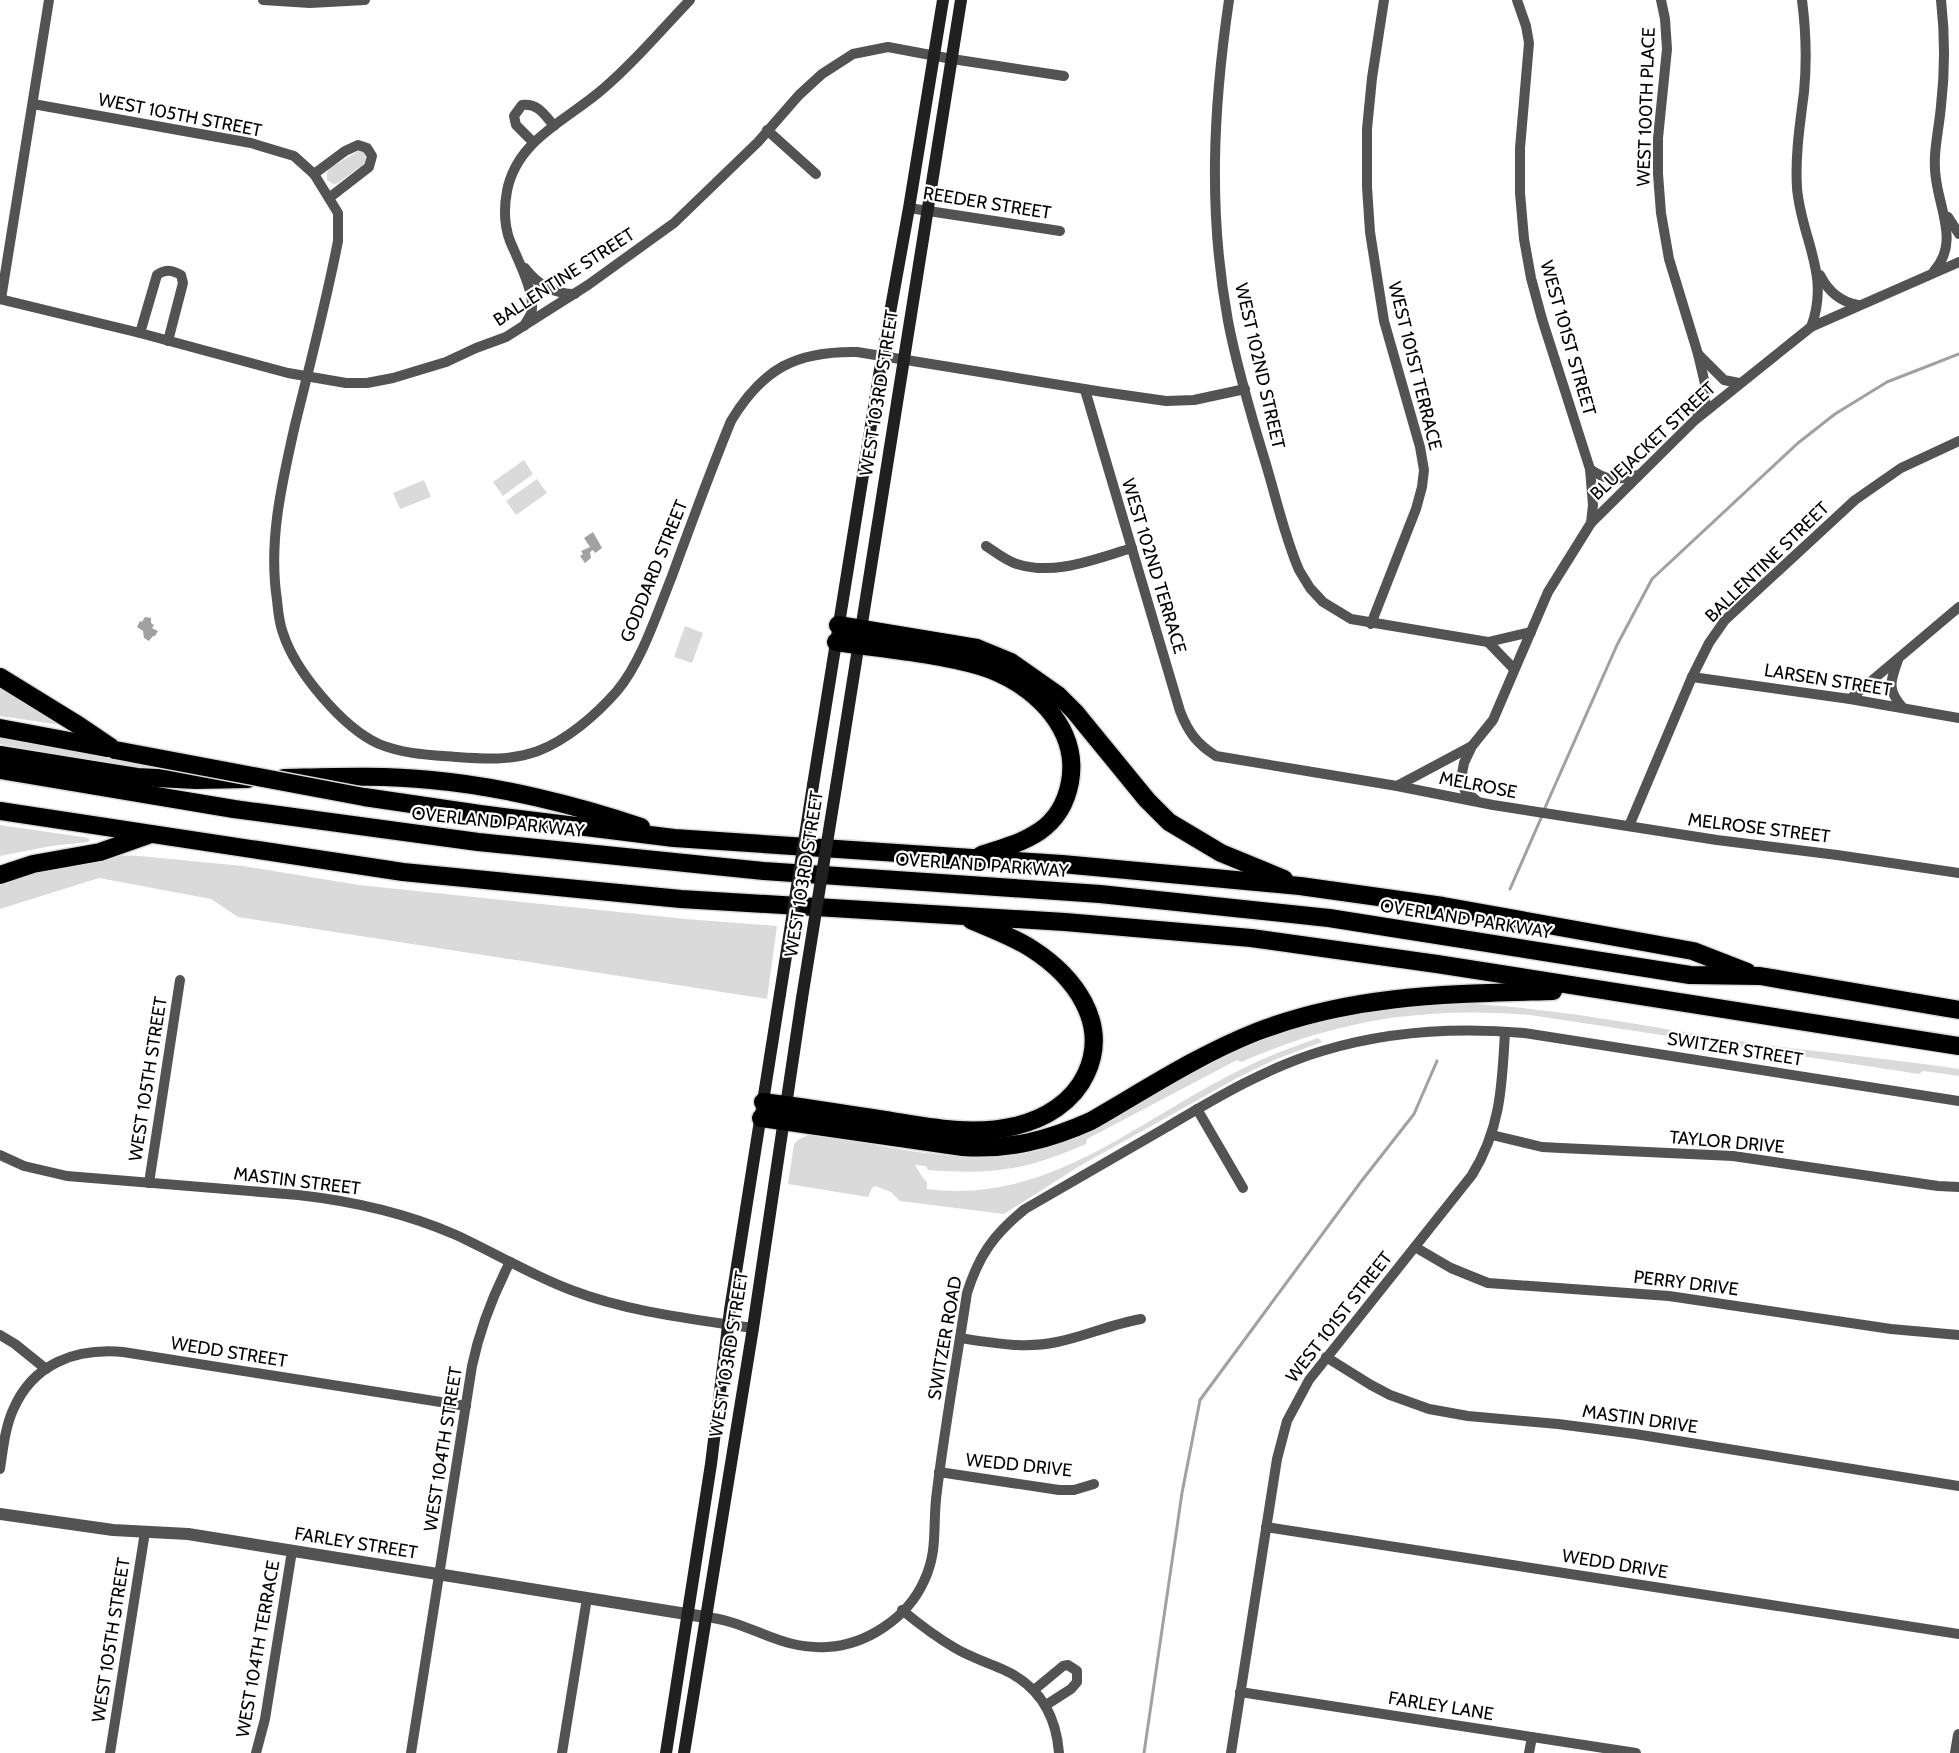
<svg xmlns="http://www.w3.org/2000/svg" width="1959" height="1753" viewBox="0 0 1959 1753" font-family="Cabin,sans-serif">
	<rect width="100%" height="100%" fill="#fff"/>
	<g fill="#dadada">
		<polygon points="360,150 365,153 366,163 338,183 333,184 327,180 327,172 330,168"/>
		<polygon points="524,460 533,474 503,496 493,482"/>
		<polygon points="537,479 547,493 516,515 506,501"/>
		<polygon points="424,480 431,497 400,509 393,493"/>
		<polygon points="685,626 703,633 692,663 674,657"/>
		<polygon points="0,683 68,726 0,716"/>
		<polygon points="0,734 180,771 124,767 0,744"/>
		<polygon points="0,825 89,838 89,842 51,846 0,856"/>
		<polygon points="110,855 140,856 243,866 359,885 686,919 777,926 767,999 238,917 211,899 99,878 0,909 0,873"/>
		<path d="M1460 1003C1561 1008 1660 1029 1759 1044 1826 1053 1893 1059 1959 1069V1076L1923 1071 1919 1074 1530 1015C1424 1006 1338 1020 1241 1062L1237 1060 1087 1139 1086 1144C1026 1170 994 1175 928 1170L926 1166 915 1165 923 1178 927 1182V1189C1051 1205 1138 1119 1242 1069 1266 1057 1292 1047 1318 1038L1322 1042 1274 1060 1237 1078 1078 1167 1004 1214 900 1201 891 1192 875 1186 872 1188 868 1197 788 1184 794 1144 799 1139 811 1134C877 1144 957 1165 1023 1154 1058 1148 1088 1131 1119 1114 1151 1096 1182 1078 1214 1061 1272 1031 1337 1012 1401 1006 1421 1004 1441 1004 1460 1003Z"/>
	</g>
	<g fill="#a1a1a1">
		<polygon points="593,532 602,548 595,553 593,550 590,552 591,558 585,563 580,556 583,554 581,551 590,547 584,538"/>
		<polygon points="145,617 151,618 151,623 154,625 152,628 158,631 155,636 153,636 149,641 144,638 143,631 137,627 140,621 142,622"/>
	</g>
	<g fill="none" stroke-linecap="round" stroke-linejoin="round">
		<g stroke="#a1a1a1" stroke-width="3">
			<polyline points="1544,810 1617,645 1652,579 1798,443 1835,414 1887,382 1959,354"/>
			<polyline points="1510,889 1542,816"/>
			<polyline points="1144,1753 1182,1493 1200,1400 1360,1183 1414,1114 1437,1061"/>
		</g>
		<g stroke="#dbdbdb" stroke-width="21">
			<g id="motorway">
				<polyline points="838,625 977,648 1011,662 1058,695 1075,712 1147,800 1169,822 1221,853 1284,879"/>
				<path d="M836 642C883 649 935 653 980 666 1030 681 1080 726 1070 782 1061 832 1023 842 981 855"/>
				<polyline points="0,677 78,725 115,750"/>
				<polyline points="0,728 107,748"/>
				<polyline points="0,755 137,777 196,780 248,779"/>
				<polyline points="0,770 234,809 478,842 764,871 1100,894 1329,918 1690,975 1760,976 1959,1010"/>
				<path d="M284 778C333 777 382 775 431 780 499 786 576 805 641 827"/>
				<polyline points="364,797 480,814 674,838 1062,864 1300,886 1443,906 1693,951 1747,972"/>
				<polyline points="0,811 403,872 681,899 1065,922 1251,938 1437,964 1959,1046"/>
				<polyline points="0,875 33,864 100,852 148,835"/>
				<path d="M763 1102C804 1107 844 1114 885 1120 927 1127 973 1136 1015 1126 1045 1119 1073 1102 1086 1074 1110 1023 1074 976 1032 949 1014 937 991 929 971 920"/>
				<path d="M761 1118 963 1147C1009 1150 1049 1140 1091 1121 1145 1090 1198 1055 1256 1032 1355 994 1449 994 1553 991"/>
			</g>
		</g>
		<g stroke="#535353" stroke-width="10">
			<polyline points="263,0 310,3 365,0"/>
			<path d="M1229 0C1213 109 1208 212 1228 321 1237 368 1251 415 1265 461 1276 497 1284 535 1299 570L1310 588 1323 602 1351 619 1488 642 1531 632"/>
			<polyline points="1517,0 1526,26 1529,43 1520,148 1520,193 1524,239 1531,278 1542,319 1590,469 1593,505 1591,523"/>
			<polyline points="1661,0 1665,19 1667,49 1658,138 1658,174 1661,213 1669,259 1698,354 1706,388 1705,401 1698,415"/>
			<path d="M1802 0C1806 31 1807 61 1804 92 1800 124 1795 155 1797 188 1801 238 1831 275 1811 327"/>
			<path d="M33 104 251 143 294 156 314 174 338 213V241C326 303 310 364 295 425 282 483 268 541 277 600 278 611 279 623 283 633 295 671 343 728 379 744 403 754 430 755 455 757 484 759 510 761 538 751 567 740 596 715 617 691 641 663 658 611 672 576 691 524 710 472 731 421 763 368 796 351 857 352L1103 392 1166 401 1194 400 1245 389"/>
			<polyline points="767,130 816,174"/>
			<path d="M533 142 516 125 514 116 522 105C538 103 544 114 554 126"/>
			<polyline points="314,174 345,151 358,145 367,148 372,156 369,167 329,198"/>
			<polyline points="909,208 1060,231"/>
			<polyline points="1948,217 1959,234"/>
			<path d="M525 268C538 285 554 294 575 294"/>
			<path d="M1934 271C1959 243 1940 211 1936 179 1932 155 1939 130 1941 106 1945 71 1945 35 1941 0"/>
			<path d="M1820 275C1828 291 1841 302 1858 305"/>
			<polyline points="0,299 140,333 288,373 346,383 367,383 393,378 446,362 476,348 506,337 588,285 674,223 758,142 799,95 822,74 853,54 888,47 952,59 1064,76"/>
			<polyline points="1,299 49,0"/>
			<path d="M524 326C526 322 529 318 531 314 537 296 517 258 510 241 504 225 504 207 507 191 517 139 568 120 604 88 635 62 662 29 690 0"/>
			<path d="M140 333 157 275C166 269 172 270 181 275L183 283 168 341"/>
			<polyline points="1698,354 1724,380 1739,383"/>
			<path d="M1085 390 1180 711C1188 732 1197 744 1216 756L1397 786 1493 805 1717 840 1837 855 1959 873"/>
			<path d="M1590 469C1609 483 1618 479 1639 475"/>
			<path d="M986 546C995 552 1004 559 1014 563 1053 577 1095 559 1132 548"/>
			<polyline points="1371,624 1416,509 1422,487 1424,470 1420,447 1384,321 1370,232 1367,187 1367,129 1372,78 1384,0"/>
			<polyline points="1488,642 1514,669"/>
			<path d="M1898 660C1890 682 1887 690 1903 708"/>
			<polyline points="1692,677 1850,699 1959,718"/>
			<polyline points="1850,699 1959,607"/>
			<polyline points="1397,786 1472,746"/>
			<polyline points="1476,800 1465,791 1461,779 1464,763 1472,746 1493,720 1548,592 1591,523 1695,420 1811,327 1959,262"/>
			<polyline points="1629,826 1692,677 1709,643 1725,620 1855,500 1901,468 1959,441"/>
			<polyline points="1197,1109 1243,1188"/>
			<polyline points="1492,1135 1542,1147 1561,1148 1733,1156 1938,1186 1959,1187"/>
			<path d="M0 1155 24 1166 67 1176 298 1195C352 1201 406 1213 456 1235 495 1253 531 1275 571 1290 628 1312 693 1319 753 1328"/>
			<polyline points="149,1183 180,980"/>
			<polyline points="1415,1247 1451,1268 1488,1283 1669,1296 1891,1329 1959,1335"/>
			<polyline points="0,1335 15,1344 46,1369"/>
			<path d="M960 1338C992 1343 1025 1349 1057 1342 1086 1336 1112 1324 1141 1319"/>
			<polyline points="1326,1357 1371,1385 1390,1395 1429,1409 1468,1416 1558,1424 1635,1434 1959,1486"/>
			<path d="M0 1469C3 1449 5 1428 13 1410 33 1363 76 1348 123 1352L466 1406"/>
			<polyline points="939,1472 1059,1490 1074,1490 1094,1484"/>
			<polyline points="1266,1527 1959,1634"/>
			<path d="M902 1610C919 1624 936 1637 955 1648 970 1657 986 1662 1002 1669 1039 1685 1056 1714 1059 1753"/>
			<path d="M705 1617C750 1621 778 1650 827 1647 867 1645 908 1617 924 1581 939 1550 932 1523 937 1491 945 1425 957 1359 967 1293 979 1255 994 1234 1025 1209 1072 1182 1120 1154 1167 1127 1216 1098 1266 1068 1322 1051 1388 1031 1455 1027 1524 1033L1959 1101"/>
			<polyline points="1034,1690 1063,1666 1068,1665 1077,1671 1077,1682 1071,1689 1046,1705"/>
			<polyline points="1240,1692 1636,1753"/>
			<polyline points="110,1753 145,1532"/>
			<polyline points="256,1753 265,1719 292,1551"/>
			<path d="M411 1753 472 1366C480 1328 492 1297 510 1262"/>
			<polyline points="562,1753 587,1598"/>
			<path d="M1231 1753 1277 1459 1287 1421 1309 1380 1472 1175C1501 1128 1502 1085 1505 1032"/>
			<polyline points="1529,1753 1532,1737"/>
		</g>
		<g stroke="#535353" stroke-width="12">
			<polyline points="0,1514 113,1530 188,1534 705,1617"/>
			<polyline points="1956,1753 1959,1735"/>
		</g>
		<g stroke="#202020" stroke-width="12">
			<polyline points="813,785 882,357 909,208 943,0"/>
			<polyline points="836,787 961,0"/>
			<polyline points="666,1753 711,1464 730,1310 780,994"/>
			<polyline points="684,1753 753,1328 802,998"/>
		</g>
		<use href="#motorway" stroke="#000" stroke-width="18"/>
		<g stroke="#dbdbdb" stroke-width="21" stroke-linecap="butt">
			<polyline id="motorway-bridge" points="115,750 364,797"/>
		</g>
		<g stroke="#202020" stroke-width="12">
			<polyline points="780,994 813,785"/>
			<polyline points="802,998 836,787"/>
		</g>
		<use href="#motorway-bridge" stroke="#000" stroke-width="18"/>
	</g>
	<g text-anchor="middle" stroke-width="4.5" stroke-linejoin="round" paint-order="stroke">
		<g font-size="18" fill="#000" stroke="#fff">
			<text transform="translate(1646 107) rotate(-88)" y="6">WEST 100TH PLACE</text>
			<text transform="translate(180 115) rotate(11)" y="6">WEST 105TH STREET</text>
			<text transform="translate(987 203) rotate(9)" y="6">REEDER STREET</text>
			<text transform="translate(564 277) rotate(-33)" y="6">BALLENTINE STREET</text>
			<text transform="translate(1568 338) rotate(74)" y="6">WEST 101ST STREET</text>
			<text transform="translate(1260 366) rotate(77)" y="6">WEST 102ND STREET</text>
			<text transform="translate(1415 366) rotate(76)" y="6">WEST 101ST TERRACE</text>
			<text transform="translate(879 393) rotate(-81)" y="6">WEST 103RD STREET</text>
			<text transform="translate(1653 441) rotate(-43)" y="6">BLUEJACKET STREET</text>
			<text transform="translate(1767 562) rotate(-44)" y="6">BALLENTINE STREET</text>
			<text transform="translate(1154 566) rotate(73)" y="6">WEST 102ND TERRACE</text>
			<text transform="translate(654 571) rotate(-68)" y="6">GODDARD STREET</text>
			<text transform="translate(1828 680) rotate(9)" y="6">LARSEN STREET</text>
			<text transform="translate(1478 785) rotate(11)" y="6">MELROSE</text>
			<text transform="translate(498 822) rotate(6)" y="6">OVERLAND PARKWAY</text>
			<text transform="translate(1759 828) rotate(7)" y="6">MELROSE STREET</text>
			<text transform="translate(982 865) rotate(4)" y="6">OVERLAND PARKWAY</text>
			<text transform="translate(804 874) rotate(-81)" y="6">WEST 103RD STREET</text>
			<text transform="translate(1466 919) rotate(9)" y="6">OVERLAND PARKWAY</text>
			<text transform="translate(1735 1049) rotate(9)" y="6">SWITZER STREET</text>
			<text transform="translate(148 1079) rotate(-81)" y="6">WEST 105TH STREET</text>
			<text transform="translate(1727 1142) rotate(5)" y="6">TAYLOR DRIVE</text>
			<text transform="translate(297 1181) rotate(7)" y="6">MASTIN STREET</text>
			<text transform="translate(1686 1283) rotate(7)" y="6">PERRY DRIVE</text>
			<text transform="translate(1339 1317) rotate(-52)" y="6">WEST 101ST STREET</text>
			<text transform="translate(945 1338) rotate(-80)" y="6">SWITZER ROAD</text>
			<text transform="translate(229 1352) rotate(9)" y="6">WEDD STREET</text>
			<text transform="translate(729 1354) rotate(-81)" y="6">WEST 103RD STREET</text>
			<text transform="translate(1640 1419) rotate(8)" y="6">MASTIN DRIVE</text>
			<text transform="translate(443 1449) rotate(-81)" y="6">WEST 104TH STREET</text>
			<text transform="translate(1019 1465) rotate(6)" y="6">WEDD DRIVE</text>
			<text transform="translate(356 1543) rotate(9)" y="6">FARLEY STREET</text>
			<text transform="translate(1615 1564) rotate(9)" y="6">WEDD DRIVE</text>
			<text transform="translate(111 1640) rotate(-81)" y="6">WEST 105TH STREET</text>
			<text transform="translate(258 1649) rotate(-80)" y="6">WEST 104TH TERRACE</text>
			<text transform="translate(1441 1706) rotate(9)" y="6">FARLEY LANE</text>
		</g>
	</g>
</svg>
